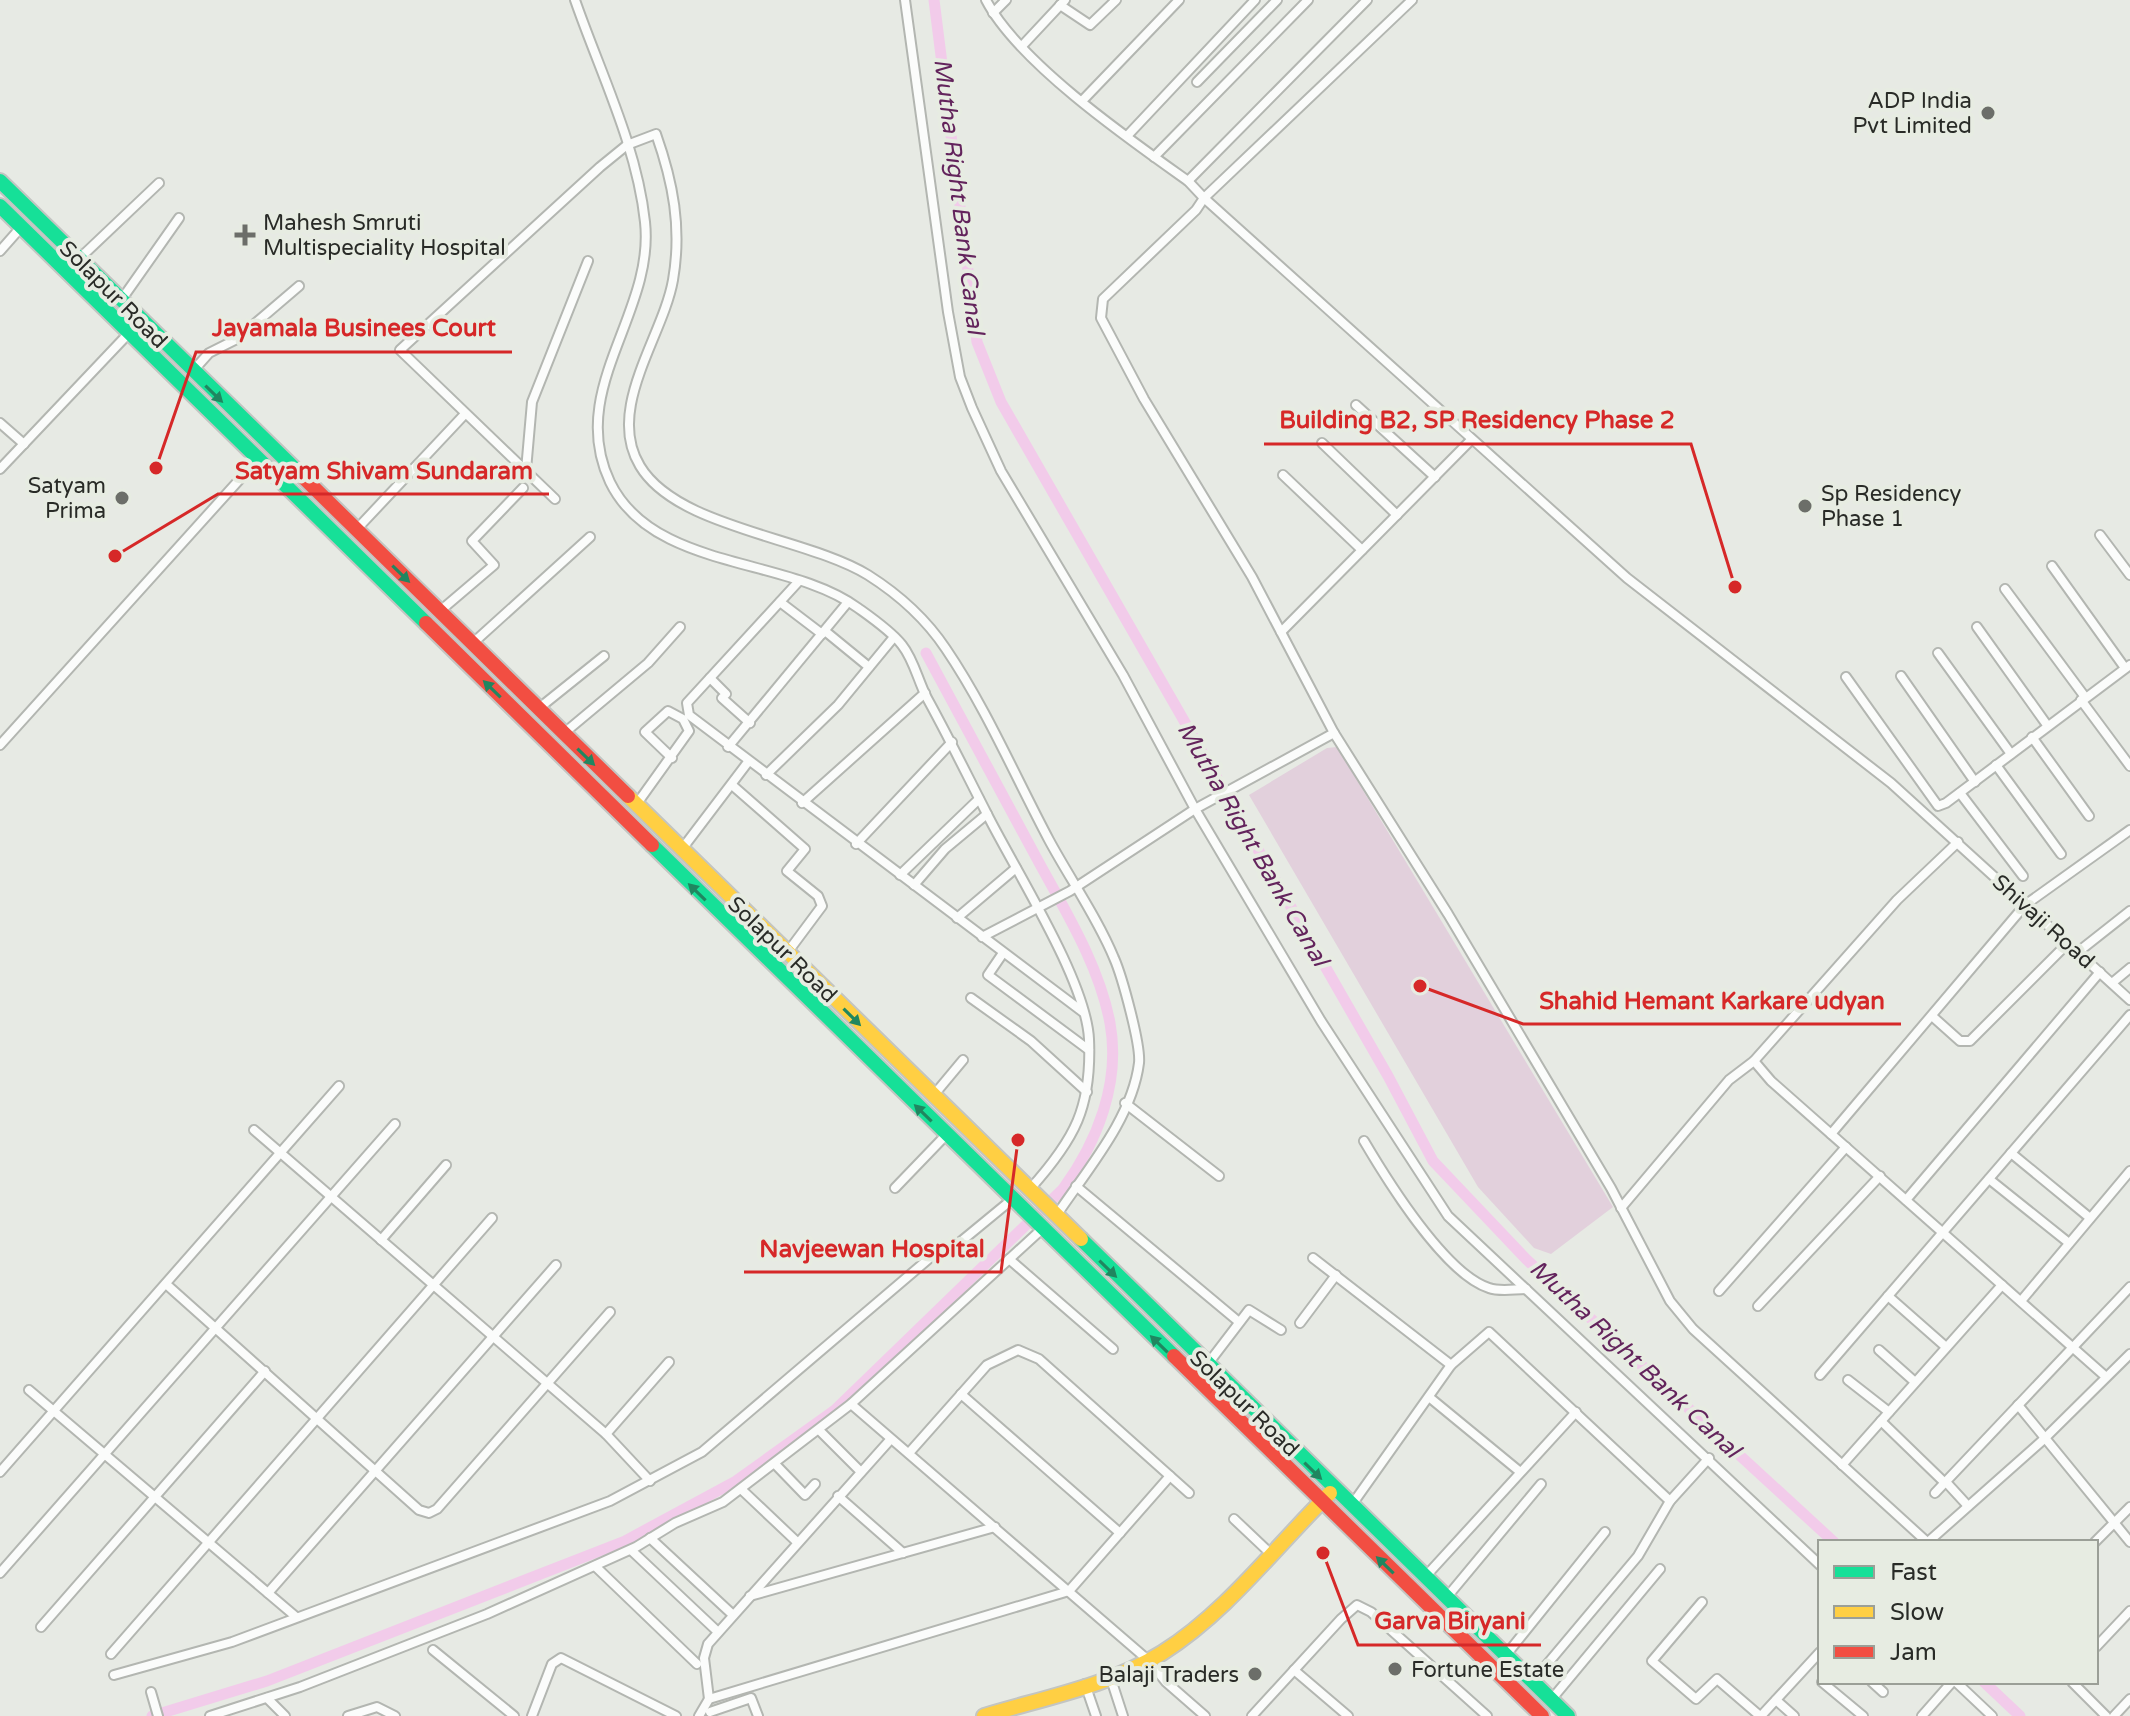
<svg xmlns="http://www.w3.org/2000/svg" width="2130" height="1716" viewBox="0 0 2130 1716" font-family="'Varela Round',sans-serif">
	<rect width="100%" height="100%" fill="#e7eae4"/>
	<polygon fill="#e2d0dc" points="1337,747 1613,1207 1551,1254 1534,1248 1478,1187 1249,795 1327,748"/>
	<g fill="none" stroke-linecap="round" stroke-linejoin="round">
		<g stroke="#f2cbea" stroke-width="11">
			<polyline points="934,0 977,342 1001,402 1388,1076 1433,1161 1526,1259 1834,1542"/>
			<polyline points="1984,1682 2020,1716"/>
			<path d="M152 1716 267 1681 625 1541 736 1481 835 1410 1063 1189C1097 1142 1121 1083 1110 1023 1099 964 1064 909 1036 857 999 789 963 721 926 653"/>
		</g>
		<g stroke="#b3b6b1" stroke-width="12">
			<g id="street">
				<path d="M575 0C600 72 637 146 645 222 655 314 566 389 610 482 653 571 787 556 858 608 872 618 891 631 902 645 914 660 918 681 927 698 948 736 967 775 987 814 1015 870 1086 980 1089 1039 1092 1107 1075 1139 1030 1189"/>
				<polyline points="905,0 948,312 960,377 972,408 1001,471 1123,675 1195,809 1321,1021 1448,1216 1820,1565"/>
				<path d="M986 0C1018 62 1130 140 1188 181L1204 198 1196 210 1103 299 1101 318 1144 399 1252 577 1334 733 1448 914 1611 1188 1670 1301 1693 1329 1927 1542"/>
				<polyline points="1412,0 1204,198 1627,578 1891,783 2130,1000"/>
				<polyline points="1060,5 1090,25 1116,0"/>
				<polyline points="993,13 1006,0"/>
				<polyline points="1022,46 1065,0"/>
				<polyline points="1197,82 1277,0"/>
				<polyline points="1082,101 1179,0"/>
				<polyline points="1127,136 1255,0"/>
				<polyline points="1154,157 1308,0"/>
				<polyline points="1188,181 1367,0"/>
				<polyline points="0,251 23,225"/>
				<polyline points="80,258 159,183"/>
				<polyline points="122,299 179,218"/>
				<polyline points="192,372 209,353 237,339 299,286"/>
				<polyline points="1356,405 1435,477"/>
				<polyline points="0,423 24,444"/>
				<polyline points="1322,443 1397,515"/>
				<polyline points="0,469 129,333"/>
				<polyline points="526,470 532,402 588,261"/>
				<polyline points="1283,475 1362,550"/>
				<path d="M555 499 400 350 600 167 627 145 656 134C673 182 682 228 673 280 663 337 605 409 640 466 677 528 806 537 868 575 898 594 926 619 946 649 986 708 1015 776 1049 840 1070 879 1097 917 1114 958 1122 976 1141 1045 1139 1063 1132 1119 1086 1171 1056 1216"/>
				<polyline points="355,531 464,415"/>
				<polyline points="2100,535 2130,575"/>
				<polyline points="2052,566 2125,668"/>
				<polyline points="799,581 687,703 689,715 1083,1012"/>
				<polyline points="2005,589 2085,697"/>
				<polyline points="780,602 822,634"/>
				<polyline points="440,611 494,565 472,541 523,488"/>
				<polyline points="1977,627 2047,725"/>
				<polyline points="825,631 869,667"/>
				<polyline points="1281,632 1471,440"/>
				<polyline points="473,643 590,537"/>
				<polyline points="1938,653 2011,754"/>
				<polyline points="1901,676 1975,782"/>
				<polyline points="1846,677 1938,806 1946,803 2130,665"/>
				<polyline points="710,678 726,694 722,698 750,723"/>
				<polyline points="2081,700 2130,766"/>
				<polyline points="538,709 604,656"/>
				<polyline points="563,734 648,663 680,627"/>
				<polyline points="2032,737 2089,816"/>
				<polyline points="0,745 258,459"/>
				<polyline points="728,747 848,602"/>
				<polyline points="1996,765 2061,854"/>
				<polyline points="766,775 838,705 894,637"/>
				<polyline points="732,785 805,849 787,871 818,896 822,906 787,953"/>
				<polyline points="1960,793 2023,876"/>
				<polyline points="802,803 925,693"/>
				<polyline points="636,805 689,731 683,719 668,711 645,732 672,758"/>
				<polyline points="856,844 952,742"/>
				<polyline points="682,849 748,762"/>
				<polyline points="900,875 979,799"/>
				<polyline points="914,885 945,849 987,814"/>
				<polyline points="957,918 1016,868"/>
				<polyline points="982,937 1070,891 1195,809 1334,733"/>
				<polyline points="2078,952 2130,911"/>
				<polyline points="1003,953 988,975 1089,1050"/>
				<polyline points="2112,983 2130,968"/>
				<polyline points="971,998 1031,1041 1087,1092"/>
				<polyline points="1932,1016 1960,1041 1970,1041 2068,943"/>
				<polyline points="1754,1061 1897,900 1958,842"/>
				<polyline points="933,1096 963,1060"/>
				<polyline points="1125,1103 1219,1176"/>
				<polyline points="254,1130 606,1434 650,1481"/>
				<polyline points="1831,1134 2025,905 2130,830"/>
				<path d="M1364 1141C1387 1180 1445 1274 1489 1288 1500 1292 1514 1289 1526 1289"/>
				<polyline points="2011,1153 2090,1218"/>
				<polyline points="1989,1179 2069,1243"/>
				<polyline points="1076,1186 1239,1322"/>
				<polyline points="895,1188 946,1135"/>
				<polyline points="1906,1200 2100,972"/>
				<polyline points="1621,1208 1729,1080 1754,1061 1771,1081 2105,1376"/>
				<polyline points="381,1240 446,1165"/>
				<polyline points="1313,1258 1451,1365"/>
				<polyline points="1009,1259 1113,1349"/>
				<polyline points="166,1284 419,1510 429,1513 437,1509 610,1312"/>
				<polyline points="1719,1291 1846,1147"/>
				<polyline points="1888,1296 1946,1347"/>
				<polyline points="2021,1301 2130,1171"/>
				<polyline points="1758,1306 1880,1176"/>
				<polyline points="1300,1323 1336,1275"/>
				<polyline points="1879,1350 1915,1382"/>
				<polyline points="1207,1365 1249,1310 1281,1330"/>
				<polyline points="1820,1375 2130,1015"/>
				<polyline points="1848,1380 1889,1412"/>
				<polyline points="29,1390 295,1616"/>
				<polyline points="961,1394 1120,1533"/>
				<polyline points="1429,1397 1519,1471"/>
				<polyline points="851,1404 1148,1660 1166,1682 1205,1716"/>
				<polyline points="2018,1405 2130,1542"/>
				<polyline points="1881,1421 1945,1483"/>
				<polyline points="819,1430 861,1472"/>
				<polyline points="606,1434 669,1362"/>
				<polyline points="909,1453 987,1365 1018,1350 1039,1359 1189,1493"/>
				<polyline points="775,1464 805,1495 815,1484"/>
				<polyline points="1842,1465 2002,1285"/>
				<polyline points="0,1472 339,1086"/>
				<polyline points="1946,1482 1968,1506"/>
				<polyline points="741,1489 797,1542"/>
				<polyline points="1935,1493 2130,1287"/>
				<polyline points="838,1496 903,1553"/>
				<polyline points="1351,1506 1451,1365 1489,1332 1670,1501"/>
				<polyline points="1234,1519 1270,1553"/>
				<polyline points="650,1538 733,1615"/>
				<polyline points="1928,1542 2043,1440 2130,1354"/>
				<polyline points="2095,1542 2130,1507"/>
				<polyline points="631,1550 718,1632"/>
				<polyline points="595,1566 697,1664"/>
				<polyline points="0,1573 395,1124"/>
				<polyline points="1425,1577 1576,1412"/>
				<polyline points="268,1593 556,1265"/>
				<polyline points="750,1596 995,1527"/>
				<polyline points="1447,1597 1541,1484"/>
				<polyline points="1702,1602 1652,1661 1696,1699 1717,1679 1760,1716"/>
				<polyline points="41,1627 265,1371"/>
				<polyline points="2096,1647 2130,1611"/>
				<polyline points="433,1650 514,1716"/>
				<polyline points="111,1654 492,1218"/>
				<polyline points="1506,1655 1605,1532"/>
				<polyline points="1294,1670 1348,1716"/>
				<polyline points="114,1675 232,1642 610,1501 702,1452 932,1256 953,1248 1015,1197"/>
				<polyline points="1110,1676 1123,1716"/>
				<polyline points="1533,1681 1638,1556 1670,1501 1709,1458"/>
				<polyline points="1822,1682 1863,1716"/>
				<polyline points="1872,1682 1883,1692"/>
				<polyline points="1956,1682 1992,1716"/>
				<polyline points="2072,1682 2106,1716"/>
				<polyline points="1085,1684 1096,1716"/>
				<polyline points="151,1692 158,1716"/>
				<polyline points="267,1698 285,1716"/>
				<polyline points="709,1699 704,1658 708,1644 890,1440"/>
				<polyline points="1551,1700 1660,1569"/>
				<polyline points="1776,1700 1794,1716"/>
				<polyline points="710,1712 751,1698 758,1716"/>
				<polyline points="210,1716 300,1687 487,1614 636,1547 675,1523 723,1502 851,1404 1042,1229"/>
				<polyline points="348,1716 377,1707 395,1716"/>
				<polyline points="532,1716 552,1664 561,1658 676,1716"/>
				<polyline points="699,1716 709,1699 1069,1591 1170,1476"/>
				<polyline points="1252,1716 1341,1619 1357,1605 1371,1612 1487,1716"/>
				<polyline points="1761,1716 1820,1652"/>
				<polyline points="1922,1716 1952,1682"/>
				<polyline points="2114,1716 2130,1699"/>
			</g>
		</g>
		<g stroke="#c3c5c2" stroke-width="18">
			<g id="fast">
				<polyline points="0,181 299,473"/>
				<polyline points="0,206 426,623"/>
				<polyline points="652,845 1174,1356"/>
				<polyline points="1081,1239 1568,1716"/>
			</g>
		</g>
		<g stroke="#c3c5c2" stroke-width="18">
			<g id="slow">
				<polyline points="628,796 1081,1239"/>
				<path d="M984 1716C1043 1698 1109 1686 1162 1653 1227 1612 1276 1546 1330 1493"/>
			</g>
		</g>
		<g stroke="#c3c5c2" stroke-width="18">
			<g id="jam">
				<polyline points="299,473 628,796"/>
				<polyline points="426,623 652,845"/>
				<polyline points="1174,1356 1542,1716"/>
			</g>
		</g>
		<use href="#street" stroke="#fbfcfb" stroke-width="8"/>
		<use href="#fast" stroke="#16e098" stroke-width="14"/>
		<use href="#slow" stroke="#ffcf43" stroke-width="14"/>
		<use href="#jam" stroke="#f24e42" stroke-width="14"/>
	</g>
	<defs><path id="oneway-solid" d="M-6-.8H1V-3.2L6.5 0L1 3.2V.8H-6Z" transform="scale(2)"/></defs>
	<g fill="#208660">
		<use href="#oneway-solid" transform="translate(214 394) rotate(44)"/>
		<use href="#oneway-solid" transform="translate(401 574) rotate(44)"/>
		<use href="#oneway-solid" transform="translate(492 689) rotate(-136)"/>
		<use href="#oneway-solid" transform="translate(586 757) rotate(44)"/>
		<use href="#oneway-solid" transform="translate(697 892) rotate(-136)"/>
		<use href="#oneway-solid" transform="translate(852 1017) rotate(45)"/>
		<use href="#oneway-solid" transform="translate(923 1113) rotate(-136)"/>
		<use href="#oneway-solid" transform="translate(1108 1269) rotate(44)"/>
		<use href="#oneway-solid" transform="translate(1159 1344) rotate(-136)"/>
		<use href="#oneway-solid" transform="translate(1313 1471) rotate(44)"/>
		<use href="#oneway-solid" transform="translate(1385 1565) rotate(-136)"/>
	</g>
	<g fill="#6c6e69" stroke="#e7ece2" stroke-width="3">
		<circle cx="1988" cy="113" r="8"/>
		<path d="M241 223h8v8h8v8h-8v8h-8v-8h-8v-8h8z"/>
		<circle cx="122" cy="498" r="8"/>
		<circle cx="1805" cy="506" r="8"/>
		<circle cx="1395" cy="1669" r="8"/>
		<circle cx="1255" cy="1674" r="8"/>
	</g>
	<g text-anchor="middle" stroke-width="8" stroke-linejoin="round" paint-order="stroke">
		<g font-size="22" fill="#292b27" stroke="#e7ece2" text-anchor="end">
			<text x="1972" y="108">ADP India<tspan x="1972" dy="25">Pvt Limited</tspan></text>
			<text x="263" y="230" text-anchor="start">Mahesh Smruti<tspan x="263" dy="25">Multispeciality Hospital</tspan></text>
			<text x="106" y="493">Satyam<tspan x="106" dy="25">Prima</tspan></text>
			<text x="1821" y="501" text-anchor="start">Sp Residency<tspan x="1821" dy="25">Phase 1</tspan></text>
			<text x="1411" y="1677" text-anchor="start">Fortune Estate</text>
			<text x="1239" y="1682">Balaji Traders</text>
		</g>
		<g font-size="22" fill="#292b27" stroke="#e7ece2">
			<text transform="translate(114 294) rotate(45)" y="8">Solapur Road</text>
			<text transform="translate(2044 921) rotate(42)" y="8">Shivaji Road</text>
			<text transform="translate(783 949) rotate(44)" y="8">Solapur Road</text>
			<text transform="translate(1245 1403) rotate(44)" y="8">Solapur Road</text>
		</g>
		<g font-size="24" font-style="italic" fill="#63245c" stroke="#e7ece2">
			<text transform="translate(959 196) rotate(83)" y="8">Mutha Right Bank Canal</text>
			<text transform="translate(1253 844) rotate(60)" y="8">Mutha Right Bank Canal</text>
			<text transform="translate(1635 1359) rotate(43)" y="8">Mutha Right Bank Canal</text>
		</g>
	</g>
	<path fill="none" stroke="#d62828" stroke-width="3" d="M156 468L196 352H512M1735 587L1691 444H1264M115 556L218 494H549M1420 986L1523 1024H1901M1018 1140L1001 1272H744M1323 1553L1358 1645H1541"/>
	<g fill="#d62828" stroke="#e7ece2" stroke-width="3">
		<circle cx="156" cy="468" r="8"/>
		<circle cx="1735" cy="587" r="8"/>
		<circle cx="115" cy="556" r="8"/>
		<circle cx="1420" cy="986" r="8"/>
		<circle cx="1018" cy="1140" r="8"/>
		<circle cx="1323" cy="1553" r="8"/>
	</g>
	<g font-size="24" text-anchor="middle" font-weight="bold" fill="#d62828" stroke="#e7ece2" stroke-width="8" stroke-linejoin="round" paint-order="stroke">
		<text x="354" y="336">Jayamala Businees Court</text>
		<text x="1477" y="428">Building B2, SP Residency Phase 2</text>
		<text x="384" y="479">Satyam Shivam Sundaram</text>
		<text x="1712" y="1009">Shahid Hemant Karkare udyan</text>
		<text x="872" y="1257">Navjeewan Hospital</text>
		<text x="1450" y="1629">Garva Biryani</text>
	</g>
	<rect x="1818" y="1540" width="280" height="144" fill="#e7ece2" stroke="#9b9f97" stroke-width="2"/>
	<rect x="1834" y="1566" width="40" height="12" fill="#16e098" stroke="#9b9f97" stroke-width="2"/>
	<text x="1890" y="1580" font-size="24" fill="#292b27">Fast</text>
	<rect x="1834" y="1606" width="40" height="12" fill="#ffcf43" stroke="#9b9f97" stroke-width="2"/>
	<text x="1890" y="1620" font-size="24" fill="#292b27">Slow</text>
	<rect x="1834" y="1646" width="40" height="12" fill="#f24e42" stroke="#9b9f97" stroke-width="2"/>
	<text x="1890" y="1660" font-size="24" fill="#292b27">Jam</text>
</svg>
